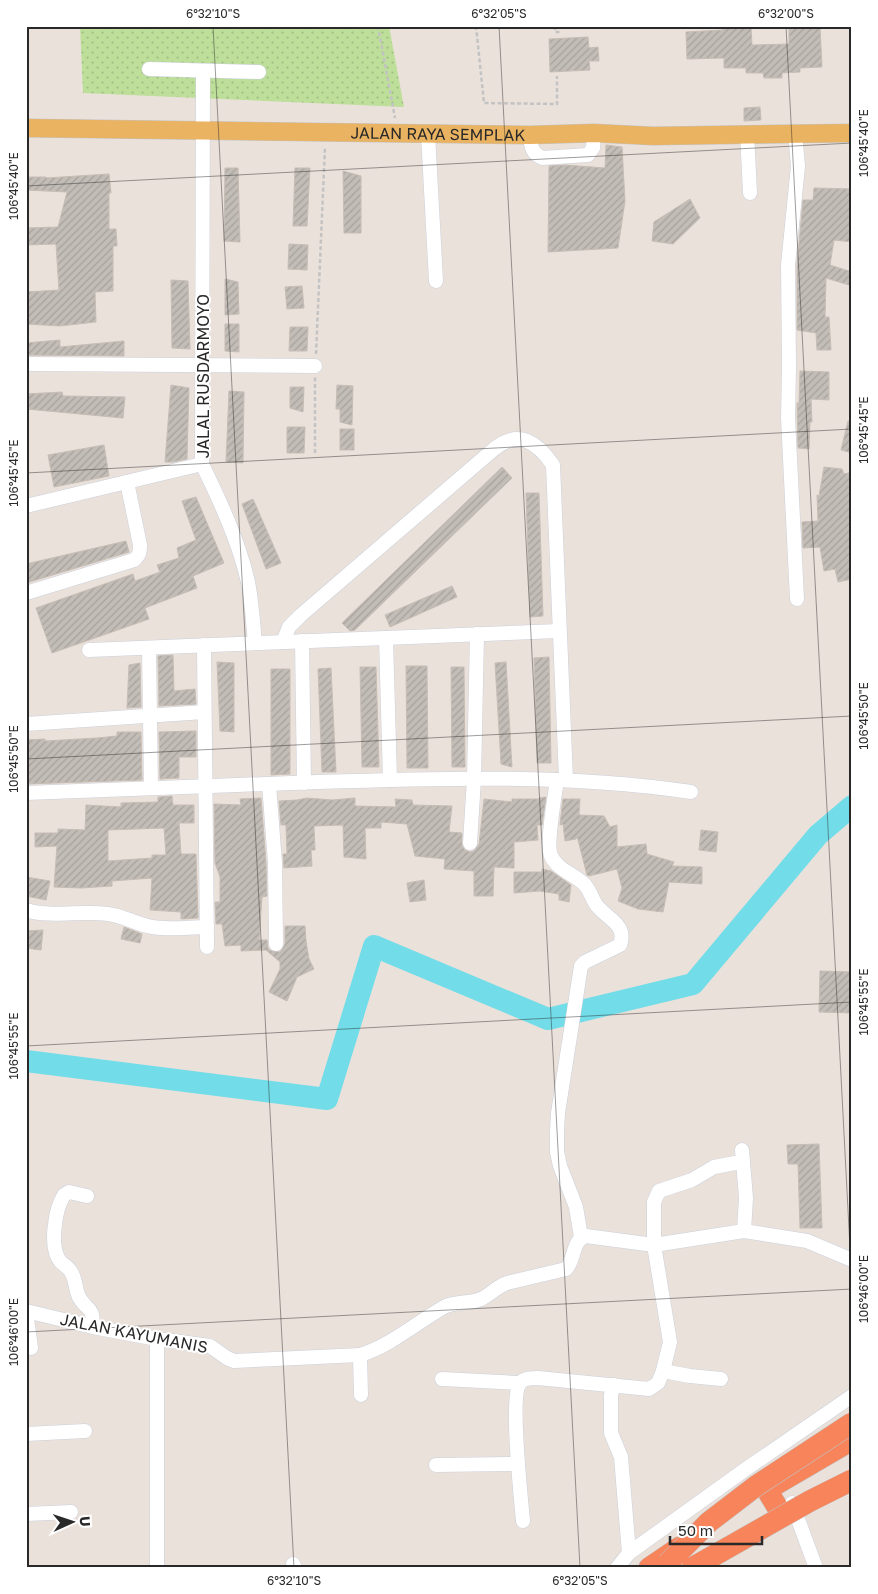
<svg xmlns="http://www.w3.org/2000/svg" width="878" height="1594" viewBox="0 0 878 1594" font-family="'Golos Text',sans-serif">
	<defs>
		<pattern id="grass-dots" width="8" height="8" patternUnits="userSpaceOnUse" patternTransform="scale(1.25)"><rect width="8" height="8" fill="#bddf9a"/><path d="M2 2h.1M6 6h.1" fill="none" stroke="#a2bf85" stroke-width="1.8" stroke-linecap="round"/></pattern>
		<pattern id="building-hatch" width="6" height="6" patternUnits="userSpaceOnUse" patternTransform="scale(1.25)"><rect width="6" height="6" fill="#c3bdb7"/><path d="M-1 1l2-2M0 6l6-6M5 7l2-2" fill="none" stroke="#a8a29d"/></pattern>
	</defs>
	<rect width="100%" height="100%" fill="#ebe1db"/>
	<polygon fill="url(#grass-dots)" points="80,26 389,26 404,107 83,93"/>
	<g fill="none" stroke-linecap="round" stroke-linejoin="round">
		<polyline stroke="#72dde9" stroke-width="22" points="26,1061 327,1099 374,946 548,1019 693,984 818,835 852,806"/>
	</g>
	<g fill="url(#building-hatch)" stroke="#c6bdb5" fill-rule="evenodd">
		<polygon points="723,26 751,26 752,45 789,44 789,26 820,26 822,67 800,68 800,72 782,73 782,78 764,78 763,73 746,73 746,68 724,68 724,58 687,59 686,32 723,30"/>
		<polygon points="588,37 589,48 598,47 599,61 589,61 590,70 550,72 549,39"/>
		<polygon points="760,107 761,120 744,121 744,108"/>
		<polygon points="606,145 622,147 625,201 618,248 548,252 549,166 565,165 605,168"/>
		<polygon points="225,168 238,168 240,242 224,241"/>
		<polygon points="295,168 310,168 307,226 293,226"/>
		<polygon points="343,171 361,176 361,233 344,233"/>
		<polygon points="109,174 111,193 109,193 109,229 116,229 117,246 113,246 113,291 95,292 96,322 60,326 26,324 26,292 59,290 56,244 26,245 26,228 58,227 67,192 26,190 26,177 46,177 46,178"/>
		<polygon points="814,188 852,189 852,242 834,240 830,265 852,272 852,276 849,285 826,278 825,317 829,317 831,350 817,350 816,333 797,330 797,265 803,200 813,200"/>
		<polygon points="690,199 700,218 673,244 652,241 654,222"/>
		<polygon points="289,244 308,245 307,270 288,269"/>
		<polygon points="225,279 238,282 239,314 225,315"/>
		<polygon points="171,280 188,281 190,349 172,348"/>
		<polygon points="302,286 304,308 287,309 285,287"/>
		<polygon points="225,324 239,324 239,352 225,351"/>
		<polygon points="290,327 308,327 307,351 289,351"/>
		<polygon points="60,340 60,347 124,341 124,356 26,355 26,343"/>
		<polygon points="800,371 829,372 829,400 811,399 812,422 810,422 809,449 798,448 797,403 799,403"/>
		<polygon points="171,385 189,388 187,459 173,462 165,462"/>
		<polygon points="337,385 353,386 352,425 340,422 340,409 336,409"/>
		<polygon points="290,387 304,387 303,412 290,408"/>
		<polygon points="229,391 244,392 243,463 226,462"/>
		<polygon points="62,392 63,396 125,397 123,418 26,409 26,394"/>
		<polygon points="848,421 852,421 852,453 841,450"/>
		<polygon points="287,427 305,427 304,453 287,453"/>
		<rect x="340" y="429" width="14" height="21"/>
		<polygon points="104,445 109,476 54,487 48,455"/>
		<polygon points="502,467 512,478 355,630 350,631 342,623"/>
		<polygon points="824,467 842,469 844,474 852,472 852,579 838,582 835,569 824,571 820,547 803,548 802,522 818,521 817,495 819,496"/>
		<polygon points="526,493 539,493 543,616 530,617"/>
		<polygon points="196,497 224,563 193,576 197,588 145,608 149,619 52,653 36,608 133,574 135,581 160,572 157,565 179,558 177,548 196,540 182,501"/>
		<polygon points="253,499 281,563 266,569 242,504"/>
		<polygon points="126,541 129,552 26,583 26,564"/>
		<polygon points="452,586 457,597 390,627 385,615"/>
		<polygon points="173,655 174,691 195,689 196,704 159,706 158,656"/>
		<polygon points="549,657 551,763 537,763 534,658"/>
		<polygon points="217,662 234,663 234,732 220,731"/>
		<polygon points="506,662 512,767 501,764 495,663"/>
		<polygon points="140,663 141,707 127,708 129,665"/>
		<polygon points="406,666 427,666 428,768 407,768"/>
		<polygon points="360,667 376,667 379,767 362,767"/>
		<polygon points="451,667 464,667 465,767 452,767"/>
		<polygon points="331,668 336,772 322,772 318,669"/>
		<polygon points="271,669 290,669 290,774 271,775"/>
		<polygon points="196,731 196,757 179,757 179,778 160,779 159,732"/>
		<polygon points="117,732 141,732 142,780 26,784 26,740 45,739 45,741 97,738 117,736"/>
		<path d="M172 796 173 805H194V823H179L181 854H196L198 918 181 919V912L150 910 152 878 112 881V886L81 888 54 887 57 846 35 847V833H58V829L85 830 86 805 121 807V803L158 802V797ZM164 828 166 855H152V858L108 861V830Z"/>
		<polygon points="546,797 542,825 537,825 538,840 514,842 514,868 494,867 493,896 474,896 474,871 444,869 445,859 415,856 407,824 381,822 381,828 365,828 366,859 344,857 343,825 314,826 315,850 311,850 312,866 284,868 283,854 287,854 286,825 281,825 279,801 297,800 307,798 332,800 355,798 355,806 396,807 395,799 412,800 413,805 452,806 449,832 462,833 462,846 465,850 470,852 474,851 479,844 484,799 512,802 512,799 539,799 539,798"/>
		<polygon points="261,798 266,863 267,896 262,897 259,940 267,940 268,948 271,951 280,952 285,944 285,926 305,926 306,941 309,959 314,969 297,977 287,1001 269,992 280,969 280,962 266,950 241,951 241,945 225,946 222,924 216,924 215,902 220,902 220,877 215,863 214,804 241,805 240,799"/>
		<polygon points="563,799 580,799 579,815 604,816 610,827 617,825 617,847 646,844 647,854 674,862 672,866 702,867 702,884 669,882 663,912 638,909 618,901 622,888 617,869 589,876 587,875 577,836 576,839 565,841 563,824 560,825"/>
		<polygon points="701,830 718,832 716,852 699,850"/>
		<polygon points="542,869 551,871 571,885 569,902 559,900 559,894 540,891 514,893 514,872 542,872"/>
		<polygon points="26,877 50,881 46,900 26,896"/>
		<polygon points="424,880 426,900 410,902 407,883"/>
		<polygon points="124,927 142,934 140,943 121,939"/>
		<polygon points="43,930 41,950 26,948 26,931"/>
		<polygon points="820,971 852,972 852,1013 819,1012"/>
		<polygon points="819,1144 822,1228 800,1228 798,1164 788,1164 787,1145"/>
	</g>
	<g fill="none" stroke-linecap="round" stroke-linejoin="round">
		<g stroke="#cad0da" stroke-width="15">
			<g id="minor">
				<polyline points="149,69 259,72"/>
				<path d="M203 71 202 464C220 501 239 542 248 582 252 602 253 623 255 643"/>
				<polyline points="747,133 750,193"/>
				<polyline points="795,133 798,166 788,265 789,367 788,418 797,599"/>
				<polyline points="428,134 436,281"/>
				<path d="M530 135C531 145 531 153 542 158L588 155 593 148 594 133"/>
				<polyline points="26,364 315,366"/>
				<polyline points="26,506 202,464"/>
				<path d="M26 593 134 560C140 555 140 551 140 545L127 482"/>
				<polyline points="386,638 390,780"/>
				<polyline points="302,641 304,783"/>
				<path d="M283 642 289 627 301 615 494 449C519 429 537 442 553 465L566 779"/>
				<polyline points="204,645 207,947"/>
				<polyline points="149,648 151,788"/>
				<polyline points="89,650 559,631"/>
				<polyline points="26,724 204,712"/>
				<path d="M557 780C555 794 546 845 551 856 558 870 572 873 583 883 589 888 591 896 595 903 604 918 628 923 620 945L585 962 581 966 558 1113 557 1131V1152L560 1166 576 1207 581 1237"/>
				<polyline points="269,784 275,863 276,944"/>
				<path d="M26 793C123 789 220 786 317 782 442 778 568 774 691 792"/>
				<polyline points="470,843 474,779 477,634"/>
				<path d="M26 910C51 918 81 910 108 914 123 916 137 924 152 927 170 930 189 927 207 927"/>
				<polyline points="742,1150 746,1198 744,1231"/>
				<path d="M87 1196 69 1192 64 1195C55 1209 49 1247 60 1261 63 1265 69 1267 71 1272 76 1279 75 1289 79 1297 88 1313 93 1304 93 1327"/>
				<path d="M31 1348 26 1311 93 1327 157 1339 210 1346 227 1358 234 1361 360 1355C390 1346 416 1323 444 1307 455 1301 469 1304 481 1299 490 1295 496 1287 507 1283L566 1269C575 1260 572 1240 586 1236L654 1245 744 1231 807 1241 852 1260"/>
				<polyline points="360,1355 361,1395"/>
				<polyline points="663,1371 690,1376 721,1379"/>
				<polyline points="442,1379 520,1383"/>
				<polyline points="614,1385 611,1395 611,1433 621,1457 629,1553"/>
				<polyline points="26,1434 85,1431"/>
				<polyline points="436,1465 518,1464"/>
				<polyline points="792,1503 816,1568"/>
				<polyline points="26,1514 71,1512"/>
				<path d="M523 1521C521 1499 510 1396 520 1383 524 1378 532 1378 538 1378L649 1389 658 1383 663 1371 670 1342 654 1245V1202L659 1191 692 1180 714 1167 735 1163H743"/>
				<polyline points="293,1564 295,1568"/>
				<polyline points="157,1568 157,1339"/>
				<polyline points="617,1568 629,1553 743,1471 852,1396"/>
			</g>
		</g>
		<g stroke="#c3c3c3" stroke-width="19">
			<g id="major">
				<path id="s1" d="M26 128 530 135 594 133 653 136 852 133"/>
			</g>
		</g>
		<g stroke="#c3c3c3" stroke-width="22">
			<g id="highway">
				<polyline points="768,1489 852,1440"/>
				<polyline points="767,1490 779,1510"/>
				<polyline points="649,1568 680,1547"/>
			</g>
		</g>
		<g stroke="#c3c3c3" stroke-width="2.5" stroke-dasharray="4 2.5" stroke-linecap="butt">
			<polyline points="378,26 395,118"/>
			<polyline points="476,26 484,103 557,104 557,76"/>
			<polyline points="555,26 555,32 562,32"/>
			<polyline points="316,354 325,147"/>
			<polyline points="315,453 315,377"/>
		</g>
		<use href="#minor" stroke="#fff" stroke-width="14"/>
		<use href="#major" stroke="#eab361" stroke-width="18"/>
		<use href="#highway" stroke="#f7845a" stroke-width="21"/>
		<g stroke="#c3c3c3" stroke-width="22" stroke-linecap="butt">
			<g id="highway-bridge">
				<polyline points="667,1564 709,1522 756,1486 852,1423"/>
				<polyline points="692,1568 810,1501 852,1480"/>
			</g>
		</g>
		<use href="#highway-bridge" stroke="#f7845a" stroke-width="21"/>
	</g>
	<path fill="none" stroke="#292929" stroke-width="1" stroke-opacity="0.45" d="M213 26 294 1568M499 26 580 1568M786 26 852 1286M26 186 852 143M26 473 852 429M26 759 852 716M26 1046 852 1002M26 1332 852 1289"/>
	<g text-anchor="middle" stroke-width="4" stroke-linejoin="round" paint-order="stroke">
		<g font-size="16" fill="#292929" stroke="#fff">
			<text dy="6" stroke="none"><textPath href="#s1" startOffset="412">JALAN RAYA SEMPLAK</textPath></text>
			<text transform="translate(203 376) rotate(-90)" y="6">JALAL RUSDARMOYO</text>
			<text transform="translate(134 1333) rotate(11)" y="6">JALAN KAYUMANIS</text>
		</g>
	</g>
	<rect width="878" height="1594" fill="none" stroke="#ffffff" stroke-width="55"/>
	<g transform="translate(72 1522) rotate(87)" stroke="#ffffff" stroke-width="4" paint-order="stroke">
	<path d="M0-4L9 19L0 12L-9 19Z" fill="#292929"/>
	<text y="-8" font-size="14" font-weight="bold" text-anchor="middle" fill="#292929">U</text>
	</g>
	<path d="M670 1536v8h92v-8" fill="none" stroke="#292929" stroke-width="2.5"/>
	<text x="678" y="1536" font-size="15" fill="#292929" stroke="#ffffff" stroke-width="4" paint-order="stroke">50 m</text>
	<rect x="28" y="28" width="822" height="1538" fill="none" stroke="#292929" stroke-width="2"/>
	<g font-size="12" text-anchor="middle" fill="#292929">
		<text x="213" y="18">6°32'10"S</text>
		<text x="499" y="18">6°32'05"S</text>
		<text x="786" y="18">6°32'00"S</text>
		<text transform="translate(864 143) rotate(-90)" y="4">106°45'40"E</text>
		<text transform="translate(14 186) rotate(-90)" y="4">106°45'40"E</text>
		<text transform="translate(864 430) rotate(-90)" y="4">106°45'45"E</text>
		<text transform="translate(14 473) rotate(-90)" y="4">106°45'45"E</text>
		<text transform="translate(864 716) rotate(-90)" y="4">106°45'50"E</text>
		<text transform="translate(14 759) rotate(-90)" y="4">106°45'50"E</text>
		<text transform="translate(864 1002) rotate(-90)" y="4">106°45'55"E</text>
		<text transform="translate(14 1046) rotate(-90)" y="4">106°45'55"E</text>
		<text transform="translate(864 1289) rotate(-90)" y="4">106°46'00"E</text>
		<text transform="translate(14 1332) rotate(-90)" y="4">106°46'00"E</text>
		<text x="294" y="1585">6°32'10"S</text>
		<text x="580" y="1585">6°32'05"S</text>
	</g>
</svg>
